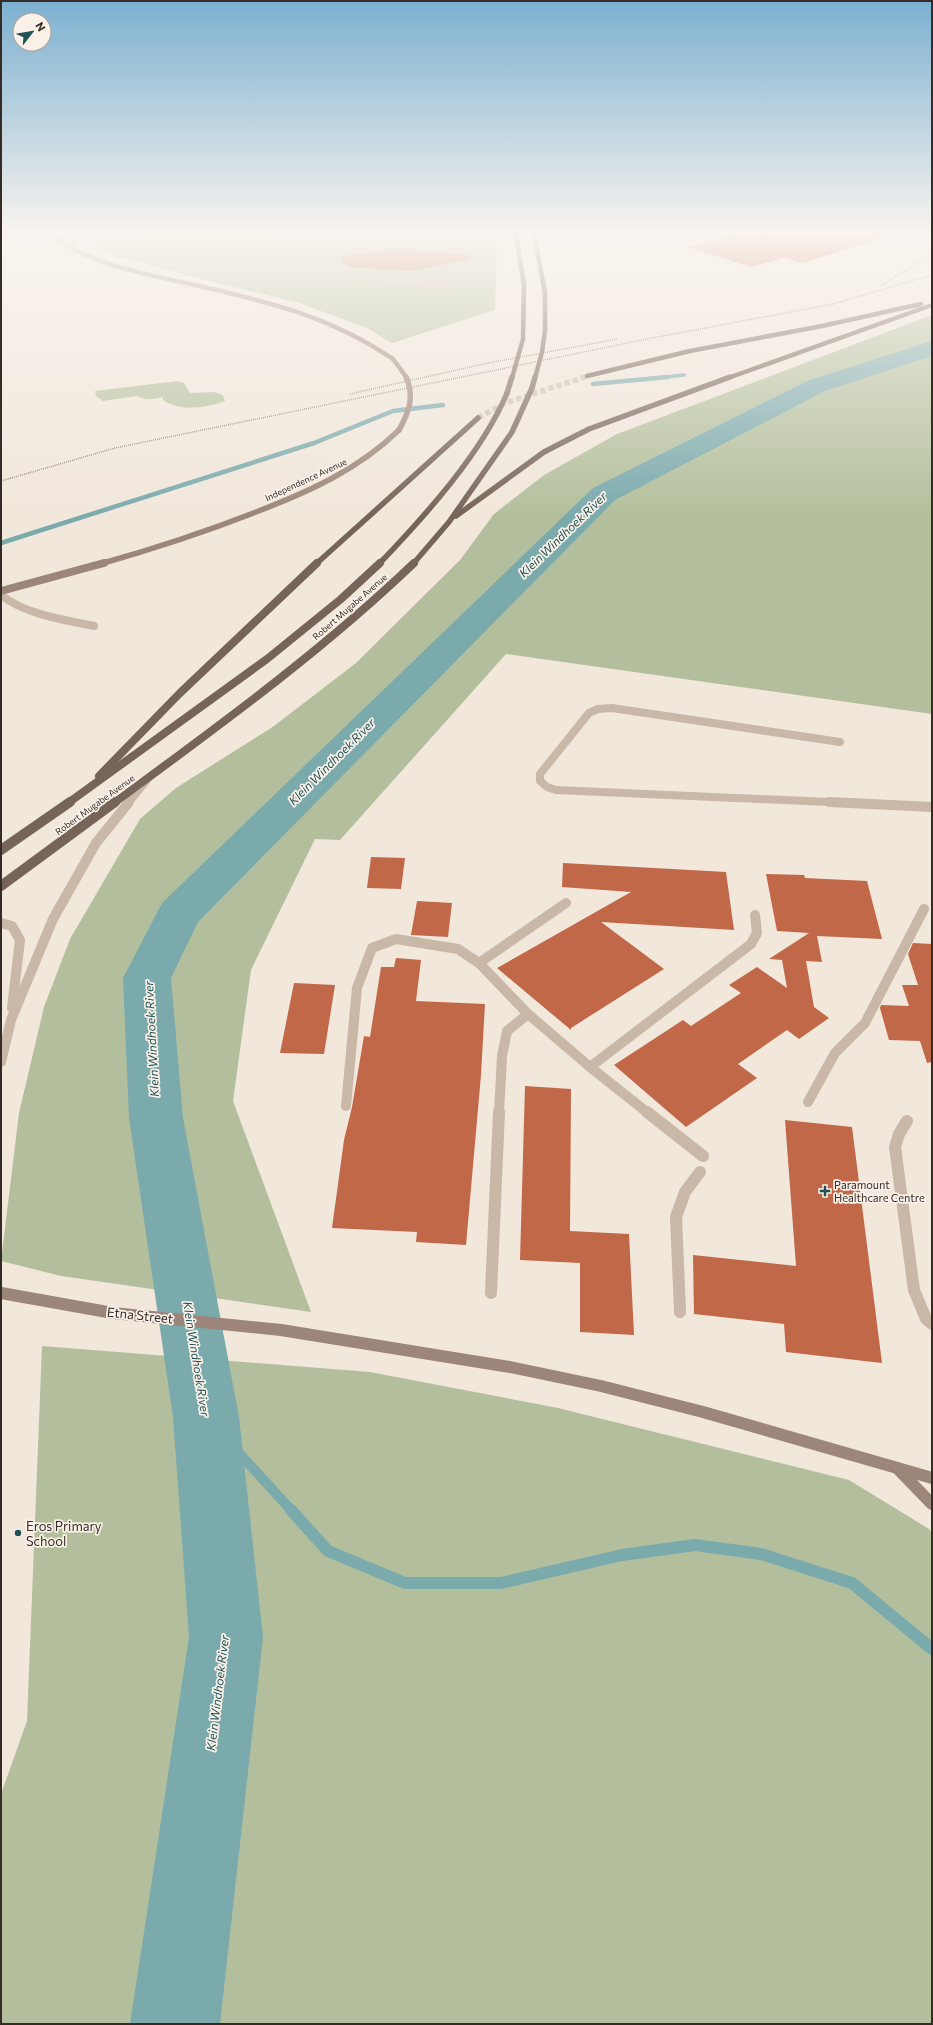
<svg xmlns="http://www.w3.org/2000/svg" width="933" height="2025" viewBox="0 0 933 2025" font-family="Commissioner,sans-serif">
	<rect width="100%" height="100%" fill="#f1e7db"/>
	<g fill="#b3bf9c">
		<polygon points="96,233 497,233 495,310 392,343 367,328 299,303 201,279 116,256 98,248 92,236"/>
		<polygon points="932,315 932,714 506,654 340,840 315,839 251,970 233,1101 311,1312 61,1276 1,1261 19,1113 44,1007 70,939 140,819 176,788 274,726 356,663 460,560 494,514 544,475 617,434"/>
		<path d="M178 381 184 383 190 393 214 392 223 395 225 401C206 408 180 412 163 400V397C154 399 145 401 137 396L103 401 96 396 95 391Z"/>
		<polygon points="42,1346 370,1372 558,1408 849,1480 929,1529 932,1533 932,2024 1,2024 1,1794 27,1721"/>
	</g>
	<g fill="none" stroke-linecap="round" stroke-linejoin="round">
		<polyline stroke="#7baaad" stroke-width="3.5" points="658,378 684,375"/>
		<g stroke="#7baaad" stroke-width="4.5">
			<polyline points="593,384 668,377"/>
			<polyline points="1,543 314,443 393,411 443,405"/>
		</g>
		<polyline stroke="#7baaad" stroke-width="10" points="206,1417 292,1511"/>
		<polyline stroke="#7baaad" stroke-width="12" points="291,1510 328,1551 405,1583 501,1583 622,1555 695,1545 761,1554 852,1583 932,1649"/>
		<polygon fill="#7baaad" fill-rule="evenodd" points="932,341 932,356 825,391 615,500 198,922 171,978 183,1118 239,1417 263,1637 220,2024 130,2024 189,1637 173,1417 129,1118 123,978 162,903 593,488 807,381"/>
	</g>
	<g fill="#c16849">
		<polygon points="740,233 882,233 883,238 803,263 784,258 751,267 687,247"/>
		<polygon points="400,249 470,255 470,259 411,271 352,267 342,263 342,256"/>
		<polygon points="371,857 405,858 401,889 367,888"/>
		<polygon points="563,863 726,872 734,930 601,922 664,969 571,1028 571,1030 497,968 631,892 562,887"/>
		<polygon points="766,874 804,875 805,878 867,881 882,939 817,936 822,962 806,961 814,1007 829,1018 799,1039 787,1030 738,1064 757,1078 686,1127 614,1065 683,1020 691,1026 741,993 729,985 757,967 787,988 782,960 769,959 809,933 777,931"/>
		<polygon points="417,901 452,903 448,937 411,935"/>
		<polygon points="913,943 932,944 932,1062 927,1063 920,1041 889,1040 880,1008 881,1005 909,1006 902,985 918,985 908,954"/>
		<polygon points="396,958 421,960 416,1001 485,1004 481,1075 466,1245 416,1242 417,1232 332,1228 344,1140 352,1107 364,1036 370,1037 381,967 394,967"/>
		<polygon points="294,983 335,985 324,1054 280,1053"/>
		<polygon points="525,1086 571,1089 570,1231 629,1234 634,1335 580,1332 580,1263 520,1260"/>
		<polygon points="785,1120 852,1127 882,1363 786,1352 784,1324 694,1314 693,1255 796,1266"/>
	</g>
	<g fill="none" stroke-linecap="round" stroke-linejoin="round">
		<polyline stroke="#cbc2b7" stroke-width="4.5" stroke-dasharray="4.5 2" stroke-linecap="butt" points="582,378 587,376"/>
		<polyline stroke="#cbc2b7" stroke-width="5.5" stroke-dasharray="5.5 3" stroke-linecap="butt" points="478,418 505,403 585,377"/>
		<path stroke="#c9b7a8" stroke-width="4.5" d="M136 233V237C182 245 229 234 276 241 311 247 347 276 384 280 403 282 423 279 442 278L449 279 451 284C439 291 424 282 411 280"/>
		<g stroke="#c9b7a8" stroke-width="8">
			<path d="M1 595C24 614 65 620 94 626"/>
			<polyline points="840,742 612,708 598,709 589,713 540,774 540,781 547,787 556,790 851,803"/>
			<polyline points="128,803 147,780"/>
		</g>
		<g stroke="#c9b7a8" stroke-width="10">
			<polyline points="829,802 932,807"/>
			<polyline points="1,923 12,926 20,940 12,1008"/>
			<polyline points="479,963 566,903"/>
			<polyline points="1,1062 11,1020 53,919 96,843 129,802"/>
			<polyline points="590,1067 751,944 757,933 755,915"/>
			<polyline points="808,1102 835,1053 865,1023 924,909"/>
			<polyline points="346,1106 357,988 372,948 396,939 458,949 479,963 528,1014 590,1067 648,1113"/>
			<polyline points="499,1113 502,1056 507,1031 528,1014"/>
		</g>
		<g stroke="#c9b7a8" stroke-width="12">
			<polyline points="647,1112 703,1156"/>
			<polyline points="907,1121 899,1134 895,1147 914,1290 926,1319 932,1324"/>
			<polyline points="491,1293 499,1112"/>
			<polyline points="680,1312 676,1217 685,1192 700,1172"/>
		</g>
		<g stroke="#9c8679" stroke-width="4.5">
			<path d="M51 233C87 266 157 276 204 287 273 303 333 318 393 359"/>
			<polyline points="72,243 79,233"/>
		</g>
		<path stroke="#9c8679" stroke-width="5.5" d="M100 564C153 549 205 532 256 512 308 492 358 470 399 430"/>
		<polyline stroke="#9c8679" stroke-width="8" points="1,591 104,563"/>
		<g stroke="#9c8679" stroke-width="12">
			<polyline points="1,1293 113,1313 281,1330 510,1367 601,1386 703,1412 932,1478"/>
			<polyline points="897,1468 932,1504"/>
		</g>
		<g stroke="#776459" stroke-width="4.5">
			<polyline points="516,233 524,286 523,339"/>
			<polyline points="534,233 545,293 545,331"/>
			<polyline points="587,376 690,351 822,326 921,304"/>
			<polyline points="728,378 932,305"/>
		</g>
		<g stroke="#776459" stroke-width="5.5">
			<polyline points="456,516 544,452 589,429 730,377"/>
			<polyline points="316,564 478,418"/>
			<path d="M379 564C424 517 482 453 507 393"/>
			<polyline points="413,564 449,522 512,432 532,388"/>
		</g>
		<g stroke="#776459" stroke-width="8">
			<polyline points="99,776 180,693 317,563"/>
			<polyline points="68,803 267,659 341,599 380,563"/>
			<path d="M114 803C217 727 321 652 414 563"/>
		</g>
		<g stroke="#776459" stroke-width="10">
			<polyline points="1,850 70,802"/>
			<polyline points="1,886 115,802"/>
		</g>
		<g stroke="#352c28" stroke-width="1.5" stroke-dasharray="0.5 1.5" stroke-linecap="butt">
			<polyline points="882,285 932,254"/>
			<polyline points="350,394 488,363 618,339"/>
			<polyline points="1,481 115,448 652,338 833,304 932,275"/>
		</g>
		<polyline stroke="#9c8679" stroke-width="4.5" points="393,359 407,378"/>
		<path stroke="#9c8679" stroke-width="5.5" d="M399 430C409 412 415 397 406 377"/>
		<g stroke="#776459" stroke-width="4.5">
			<polyline points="512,378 523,339"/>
			<polyline points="535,378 542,352 545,331"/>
		</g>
		<g stroke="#776459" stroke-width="5.5">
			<polyline points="532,388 535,377"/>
			<polyline points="507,393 512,377"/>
		</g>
	</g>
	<linearGradient id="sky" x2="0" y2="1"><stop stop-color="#7cb0d0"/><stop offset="0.45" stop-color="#f9f4ef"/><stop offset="1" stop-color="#f9f4ef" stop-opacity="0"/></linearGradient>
	<rect width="933" height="516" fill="url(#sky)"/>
	<g fill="#1f5155" stroke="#f9f1e8" stroke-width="1.5">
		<path d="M823 1185h4v4h4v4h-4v4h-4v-4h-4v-4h4z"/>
		<circle cx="18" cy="1533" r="4"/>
	</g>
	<g text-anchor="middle" stroke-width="3.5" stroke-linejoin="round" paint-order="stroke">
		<g font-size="9" fill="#352c28" stroke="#f9f1e8">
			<text transform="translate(306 480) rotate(-25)" y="3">Independence Avenue</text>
			<text transform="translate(350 607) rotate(-41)" y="3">Robert Mugabe Avenue</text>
			<text transform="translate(95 805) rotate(-36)" y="3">Robert Mugabe Avenue</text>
		</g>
		<g font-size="11" fill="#352c28" stroke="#f9f1e8" text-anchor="start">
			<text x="834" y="1189">Paramount<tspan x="834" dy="13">Healthcare Centre</tspan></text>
		</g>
		<g font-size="12" font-style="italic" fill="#1f5155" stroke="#f9f1e8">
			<text transform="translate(563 535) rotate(-44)" y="4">Klein Windhoek River</text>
			<text transform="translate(332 762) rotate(-45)" y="4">Klein Windhoek River</text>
			<text transform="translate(152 1039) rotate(-93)" y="4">Klein Windhoek River</text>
			<text transform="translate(196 1359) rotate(81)" y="4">Klein Windhoek River</text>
			<text transform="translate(218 1693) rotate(-83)" y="4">Klein Windhoek River</text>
		</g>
		<g font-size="13" fill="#352c28" stroke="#f9f1e8">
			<text transform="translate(140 1315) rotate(6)" y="5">Etna Street</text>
		</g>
		<g font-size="13" fill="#352c28" stroke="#f9f1e8" text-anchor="start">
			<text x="26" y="1531">Eros Primary<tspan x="26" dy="15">School</tspan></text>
		</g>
	</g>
	<rect width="933" height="2025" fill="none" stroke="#352c28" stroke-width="4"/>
	<g transform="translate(32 32) rotate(59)"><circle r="19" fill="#f9f1e8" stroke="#aba29b"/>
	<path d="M0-3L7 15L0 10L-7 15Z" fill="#1f5155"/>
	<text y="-6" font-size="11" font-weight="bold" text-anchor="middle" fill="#352c28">N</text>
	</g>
</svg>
